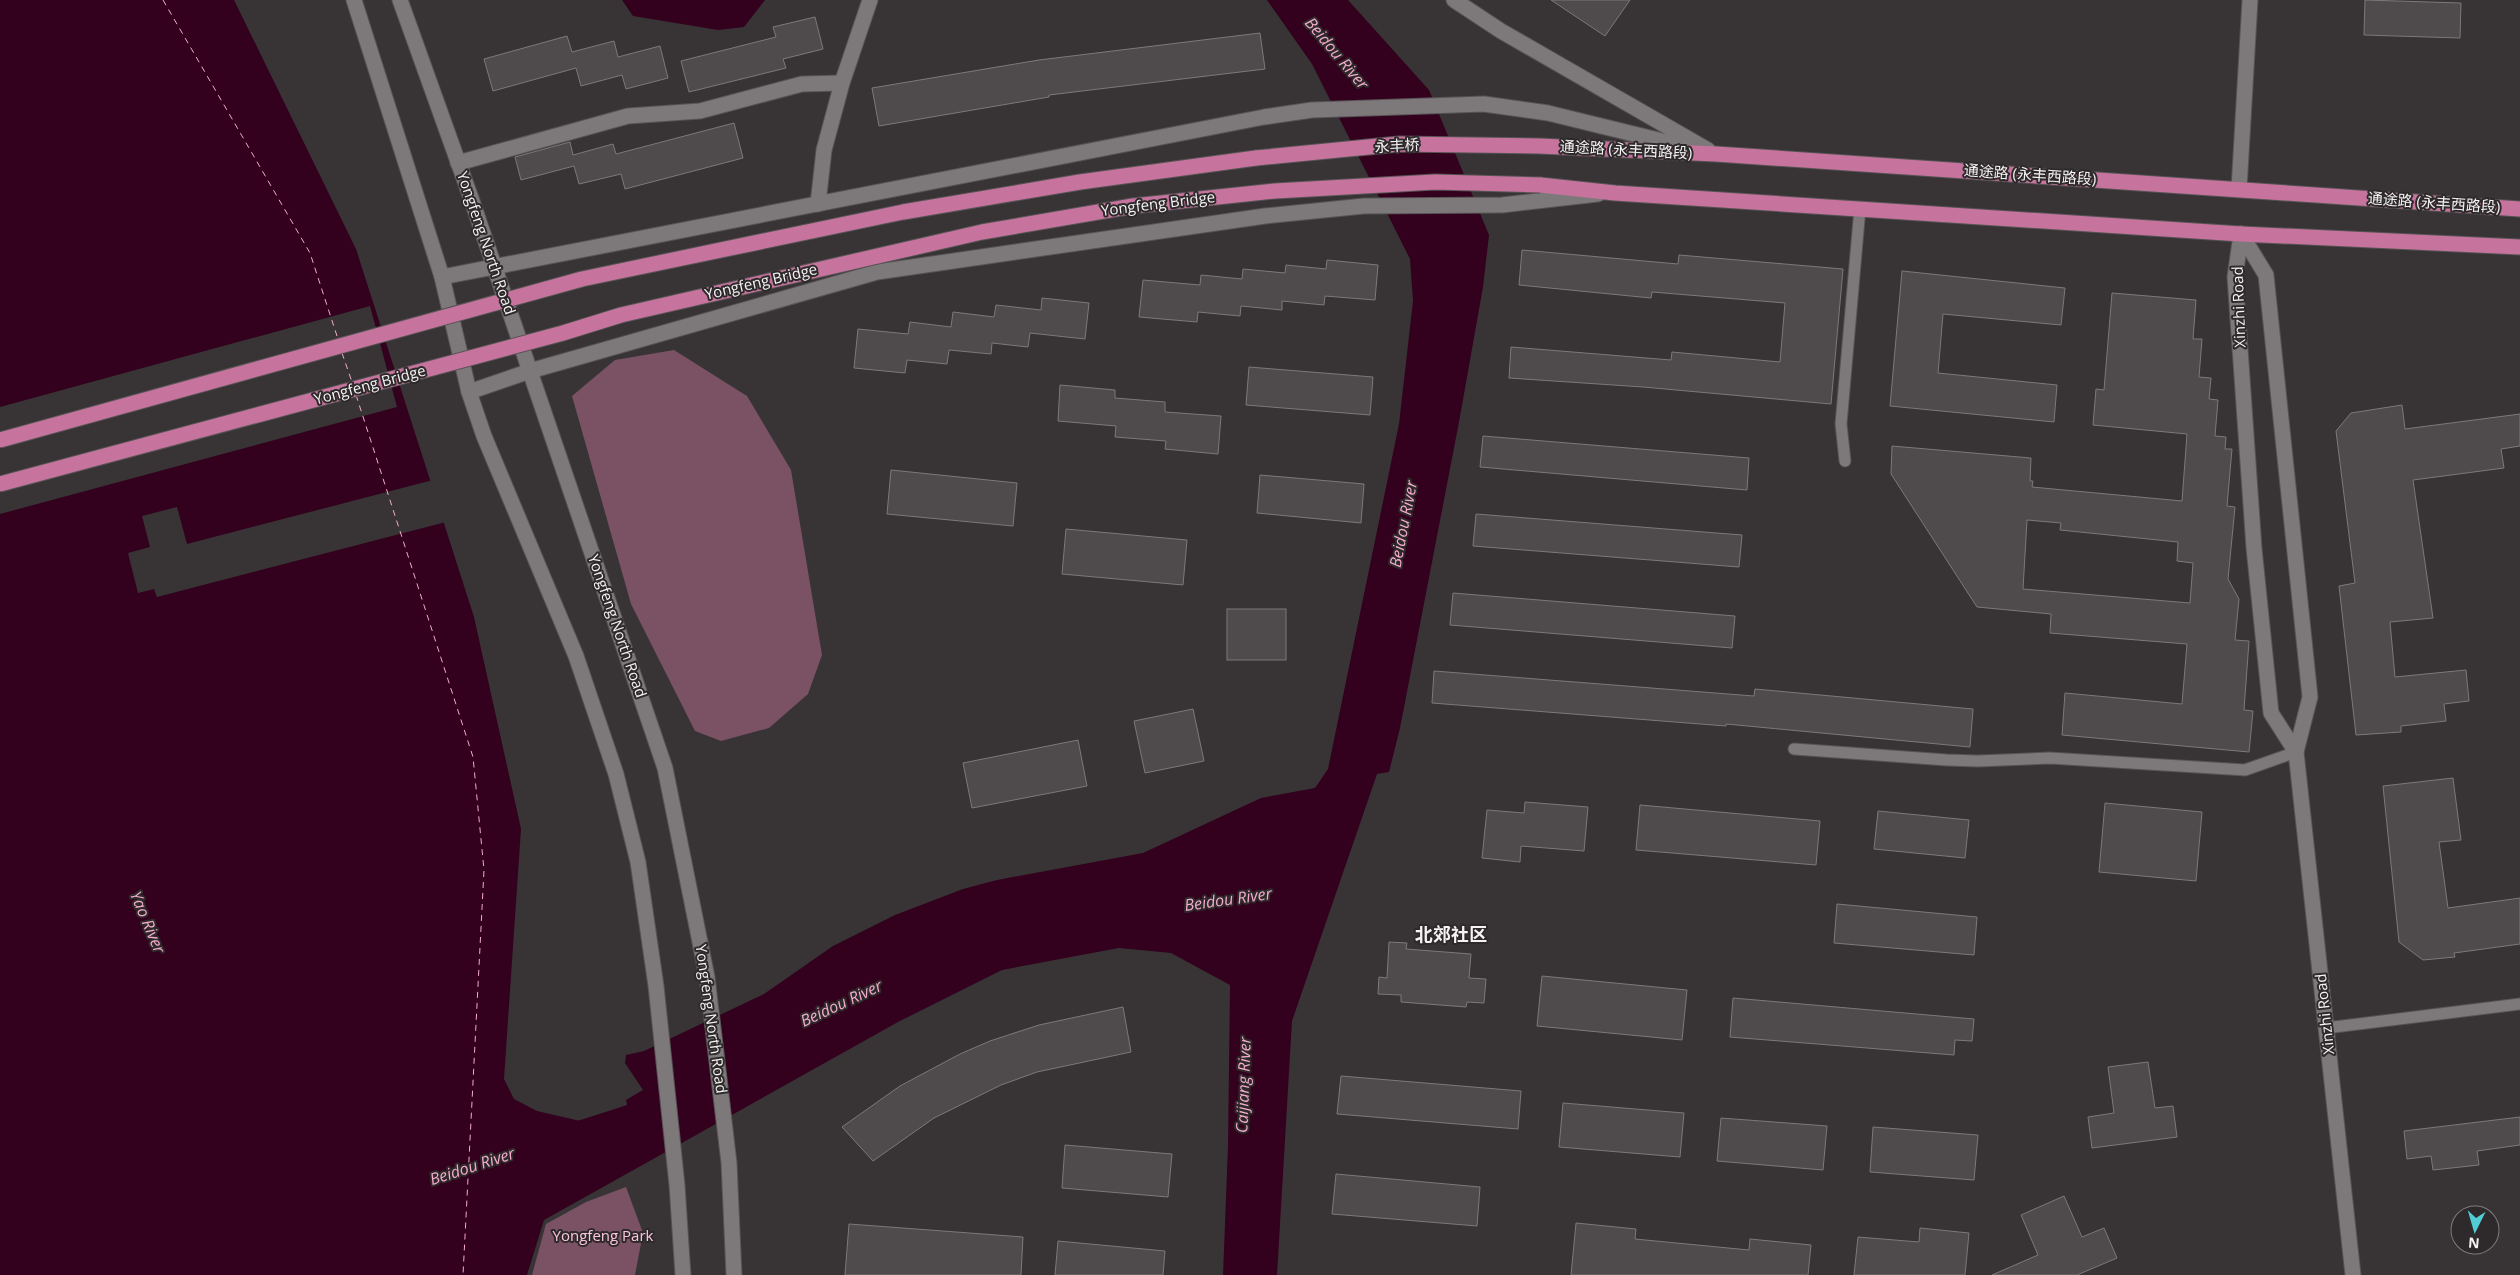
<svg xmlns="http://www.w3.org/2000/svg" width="2520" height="1275" viewBox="0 0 2520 1275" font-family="'Open Sans','Noto Sans SC',sans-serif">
	<rect width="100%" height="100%" fill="#383435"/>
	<g fill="#7a5264">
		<polygon points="674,350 747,396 791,470 822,655 808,694 769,728 721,741 695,731 631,604 572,396 615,360"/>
		<polygon points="626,1187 643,1233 635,1275 532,1275 546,1224 586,1202"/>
	</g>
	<g fill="#33001d">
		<polygon points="0,0 234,0 356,249 474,617 521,829 504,1079 514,1099 537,1111 615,1129 632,1125 626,1100 643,1090 625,1063 626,1055 644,1051 764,994 833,946 895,915 963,889 997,880 1143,853 1261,798 1315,788 1328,769 1399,424 1413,301 1410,259 1312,64 1267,0 1348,0 1429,90 1489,235 1483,287 1459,422 1400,728 1389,772 1377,774 1292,1021 1277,1275 1223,1275 1228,1146 1230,985 1171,953 1119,948 1002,970 898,1022 544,1220 527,1275 0,1275"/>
		<polygon points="622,0 765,0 744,27 718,30 633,16"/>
	</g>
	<g fill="#383435">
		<polygon points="370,306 397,407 0,514 0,407"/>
		<polygon points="433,480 446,522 157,597 154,589 138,593 128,553 150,547 142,516 177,507 187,544"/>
	</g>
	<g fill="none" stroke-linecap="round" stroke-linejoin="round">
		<polyline stroke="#33001d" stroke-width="22" points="570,1135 629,1116 656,1101"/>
		<g stroke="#f5abcb" stroke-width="1" stroke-dasharray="6 5" stroke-linecap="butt">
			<polyline points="163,0 310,253 338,339"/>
			<polyline points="342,353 352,382"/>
			<polyline points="356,395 473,757 484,870 463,1275"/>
		</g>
	</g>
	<g fill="#4f4b4d" stroke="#7d797a" fill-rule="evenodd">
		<polygon points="1551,0 1630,0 1605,36"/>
		<polygon points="2365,0 2461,3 2460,38 2364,35"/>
		<polygon points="815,17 823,49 783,59 786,68 689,92 681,61 776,37 773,27"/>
		<polygon points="1260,33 1265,69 1049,95 1049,97 879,126 872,88 1039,60"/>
		<polygon points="567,36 572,52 614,41 618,57 660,46 668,78 626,89 622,75 581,86 576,68 493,91 484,59"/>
		<polygon points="734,123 743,158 625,189 621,174 579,184 574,166 521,180 515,157 570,142 573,155 613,144 616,154"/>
		<polygon points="1522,250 1678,264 1679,255 1843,269 1831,404 1643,387 1509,378 1511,347 1671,360 1672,352 1780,362 1785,303 1652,292 1651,298 1519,285"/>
		<polygon points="1327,260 1378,265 1375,300 1325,296 1324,305 1282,301 1282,310 1241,306 1240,316 1198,312 1197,322 1139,317 1143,280 1200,285 1201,275 1242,279 1243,269 1285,273 1286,265 1326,269"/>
		<polygon points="1902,271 2065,288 2061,325 1943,314 1938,373 2057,385 2054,422 1890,406"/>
		<path d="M2112 293 2196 300 2193 339H2202L2199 377 2211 378 2209 399 2218 400 2215 436 2226 437 2225 449H2232L2227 506 2235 507 2228 579 2239 599 2235 640 2249 641 2244 710 2253 711 2249 752 2062 735 2065 693 2182 704 2187 644 2050 633 2051 614 1977 607 1891 474 1892 446 2031 458 2030 481H2033L2032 487 2182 501 2187 434 2093 425 2096 389 2104 390ZM2027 520 2061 523 2060 530 2178 542 2177 561 2193 563 2190 603 2023 589Z"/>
		<polygon points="1042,298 1089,303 1085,339 1030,333 1028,347 992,343 991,354 949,350 947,364 907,360 905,373 854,368 858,329 908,334 910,322 951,327 953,312 994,317 996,305 1041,310"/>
		<polygon points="1249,367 1373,377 1370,415 1246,405"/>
		<polygon points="1060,385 1115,390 1115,398 1165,402 1165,412 1221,416 1218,454 1165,449 1166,441 1115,437 1116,426 1058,421"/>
		<polygon points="2402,405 2405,429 2520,414 2520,446 2501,449 2504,468 2413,480 2433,618 2390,622 2395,677 2466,670 2469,701 2444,704 2446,721 2401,726 2401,732 2356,735 2339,586 2355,583 2336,431 2351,413"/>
		<polygon points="1483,436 1749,458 1747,490 1480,467"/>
		<polygon points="891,470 1017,483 1013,526 887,514"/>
		<polygon points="1260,475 1364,484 1361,523 1257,513"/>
		<polygon points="1476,514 1742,535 1739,567 1473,546"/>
		<polygon points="1066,529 1187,540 1183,585 1062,574"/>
		<polygon points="1453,593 1735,616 1732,648 1450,625"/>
		<rect x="1227" y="609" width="59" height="51"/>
		<polygon points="1434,671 1754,696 1755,689 1973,709 1970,747 1726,724 1726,726 1432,703"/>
		<polygon points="1193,709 1204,761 1145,773 1134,721"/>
		<polygon points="1078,740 1087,786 972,808 963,763"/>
		<polygon points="2453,778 2461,840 2439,842 2448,908 2520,898 2520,944 2454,953 2455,957 2423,960 2399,942 2383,786"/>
		<polygon points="1525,802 1588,807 1584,851 1521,846 1520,862 1482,858 1487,810 1524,813"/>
		<polygon points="2105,803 2202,812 2196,881 2099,872"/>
		<polygon points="1640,805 1820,821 1816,865 1636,850"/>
		<polygon points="1878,811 1969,820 1965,858 1874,849"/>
		<polygon points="1837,904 1977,917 1974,955 1834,943"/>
		<polygon points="1389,942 1407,943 1406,949 1471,954 1469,978 1486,979 1484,1003 1467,1002 1466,1007 1401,1002 1401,995 1378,994 1379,977 1387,978"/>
		<polygon points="1542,976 1687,990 1682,1040 1537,1026"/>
		<polygon points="1733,998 1974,1019 1972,1041 1955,1040 1954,1055 1730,1037"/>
		<polygon points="1123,1007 1131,1052 1037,1072 1001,1085 934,1118 873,1161 842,1127 900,1086 960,1054 990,1041 1039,1025"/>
		<polygon points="2148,1062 2155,1108 2173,1106 2177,1137 2092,1148 2088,1117 2114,1113 2108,1067"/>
		<polygon points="1341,1076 1521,1091 1518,1129 1337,1114"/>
		<polygon points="1563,1103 1684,1113 1680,1157 1559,1147"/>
		<polygon points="2520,1117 2520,1145 2477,1151 2479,1165 2433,1170 2431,1156 2407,1159 2404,1131"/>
		<polygon points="1721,1118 1827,1126 1823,1170 1717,1161"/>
		<polygon points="1873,1127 1978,1135 1974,1180 1870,1172"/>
		<polygon points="1065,1145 1172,1154 1168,1197 1062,1188"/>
		<polygon points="1336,1174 1480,1187 1477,1226 1332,1214"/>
		<polygon points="2064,1196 2082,1237 2104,1228 2117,1258 2077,1275 1992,1275 2038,1255 2021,1215"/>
		<polygon points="1576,1223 1636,1229 1635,1239 1749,1250 1750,1239 1811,1245 1808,1275 1571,1275"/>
		<polygon points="849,1224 1023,1237 1021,1275 845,1275"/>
		<polygon points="1920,1228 1969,1233 1965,1275 1854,1275 1858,1237 1919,1242"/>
		<polygon points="1058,1241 1165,1251 1163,1275 1055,1275"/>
	</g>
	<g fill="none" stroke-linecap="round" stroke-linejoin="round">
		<g stroke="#575355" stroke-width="13">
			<g id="service">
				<polyline points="1845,461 1841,424 1860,208"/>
				<polyline points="1794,749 1947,760 1978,761 2050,758 2245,770 2296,752"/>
				<polyline points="2326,1028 2520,1004"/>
			</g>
		</g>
		<g stroke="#575355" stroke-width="17">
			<g id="minor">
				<polyline points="458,163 628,116 700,111 802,84 842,83"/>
				<polyline points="818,204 824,150 842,83 870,0"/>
			</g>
		</g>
		<g stroke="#575355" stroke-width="17">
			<polyline id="tertiary" points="1454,0 1501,31 1708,150"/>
		</g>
		<g stroke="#575355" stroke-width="17">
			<g id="secondary">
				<polyline points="354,0 442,277 469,392 484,436 576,656 616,774 638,862 656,986 677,1185 683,1275"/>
				<polyline points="400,0 471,198 665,768 707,977 729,1163 734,1275"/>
				<polyline points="2239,189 2250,0"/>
				<polyline points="2241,234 2266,275 2310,697 2296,752 2353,1275"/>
				<polyline points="2241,234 2235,277 2254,548 2271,713 2296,752"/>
				<polyline points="442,277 1264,117 1312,110 1484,104 1548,113 1695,149"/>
				<polyline points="469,392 530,371 877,272 1265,216 1364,206 1502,205 1598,194"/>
			</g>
		</g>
		<g stroke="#575355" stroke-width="17">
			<g id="primary">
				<polyline points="1256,158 1399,144 1539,146 1716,154 2520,209"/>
				<polyline points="1540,185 1615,193 2241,234 2520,247"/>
			</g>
		</g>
		<use href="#service" stroke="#7d787a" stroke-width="11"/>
		<use href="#minor" stroke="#7d787a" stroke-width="15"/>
		<use href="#tertiary" stroke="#7d787a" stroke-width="15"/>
		<use href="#secondary" stroke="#7d787a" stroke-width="15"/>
		<use href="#primary" stroke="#c6749d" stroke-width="15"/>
		<g stroke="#575355" stroke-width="17" stroke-linecap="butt">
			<g id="primary-bridge">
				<polyline points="0,440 582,279 903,212 1080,182 1256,158"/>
				<polyline points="0,484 563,333 621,315 982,232 1133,206 1275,191 1435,182 1540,185"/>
			</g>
		</g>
		<use href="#primary-bridge" stroke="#c6749d" stroke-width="15"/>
	</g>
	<g text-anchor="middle" stroke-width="4" stroke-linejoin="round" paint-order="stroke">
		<g font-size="15" fill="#f5f2f3" stroke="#2e2a2b">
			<text transform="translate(1397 146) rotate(-3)" y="5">永丰桥</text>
			<text transform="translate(1626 150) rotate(3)" y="5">通途路 (永丰西路段)</text>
			<text transform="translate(2030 175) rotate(4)" y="5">通途路 (永丰西路段)</text>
			<text transform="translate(2434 203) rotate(4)" y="5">通途路 (永丰西路段)</text>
			<text transform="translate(1158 204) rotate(-7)" y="5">Yongfeng Bridge</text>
			<text transform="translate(486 243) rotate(71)" y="5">Yongfeng North Road</text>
			<text transform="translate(761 282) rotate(-13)" y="5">Yongfeng Bridge</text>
			<text transform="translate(2239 307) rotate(-92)" y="5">Xinzhi Road</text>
			<text transform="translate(370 385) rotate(-15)" y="5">Yongfeng Bridge</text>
			<text transform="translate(617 626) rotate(71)" y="5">Yongfeng North Road</text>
			<text transform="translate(2325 1014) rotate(-96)" y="5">Xinzhi Road</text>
			<text transform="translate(711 1019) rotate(82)" y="5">Yongfeng North Road</text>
		</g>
		<g font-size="15" fill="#fec5dd" stroke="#2e2a2b">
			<text x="603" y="1241">Yongfeng Park</text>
		</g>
		<g font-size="16" font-style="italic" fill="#f5abcb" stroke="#2e2a2b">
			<text transform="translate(1337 53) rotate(50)" y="6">Beidou River</text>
			<text transform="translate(1403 524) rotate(-79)" y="6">Beidou River</text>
			<text transform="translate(1228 899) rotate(-8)" y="6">Beidou River</text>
			<text transform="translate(148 922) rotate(67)" y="6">Yao River</text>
			<text transform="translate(841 1003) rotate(-25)" y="6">Beidou River</text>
			<text transform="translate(1243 1085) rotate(-88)" y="6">Caijiang River</text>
			<text transform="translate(472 1166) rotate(-18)" y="6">Beidou River</text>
		</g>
		<g font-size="18" font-weight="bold" fill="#f5f2f3" stroke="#2e2a2b">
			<text x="1451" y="941">北郊社区</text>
		</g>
	</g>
	<g transform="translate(2475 1230) rotate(185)"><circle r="24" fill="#2e2a2b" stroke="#7e7a7b"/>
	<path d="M0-4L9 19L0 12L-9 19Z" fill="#51ccd4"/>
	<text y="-8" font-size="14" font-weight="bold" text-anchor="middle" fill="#f5f2f3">N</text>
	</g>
</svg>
